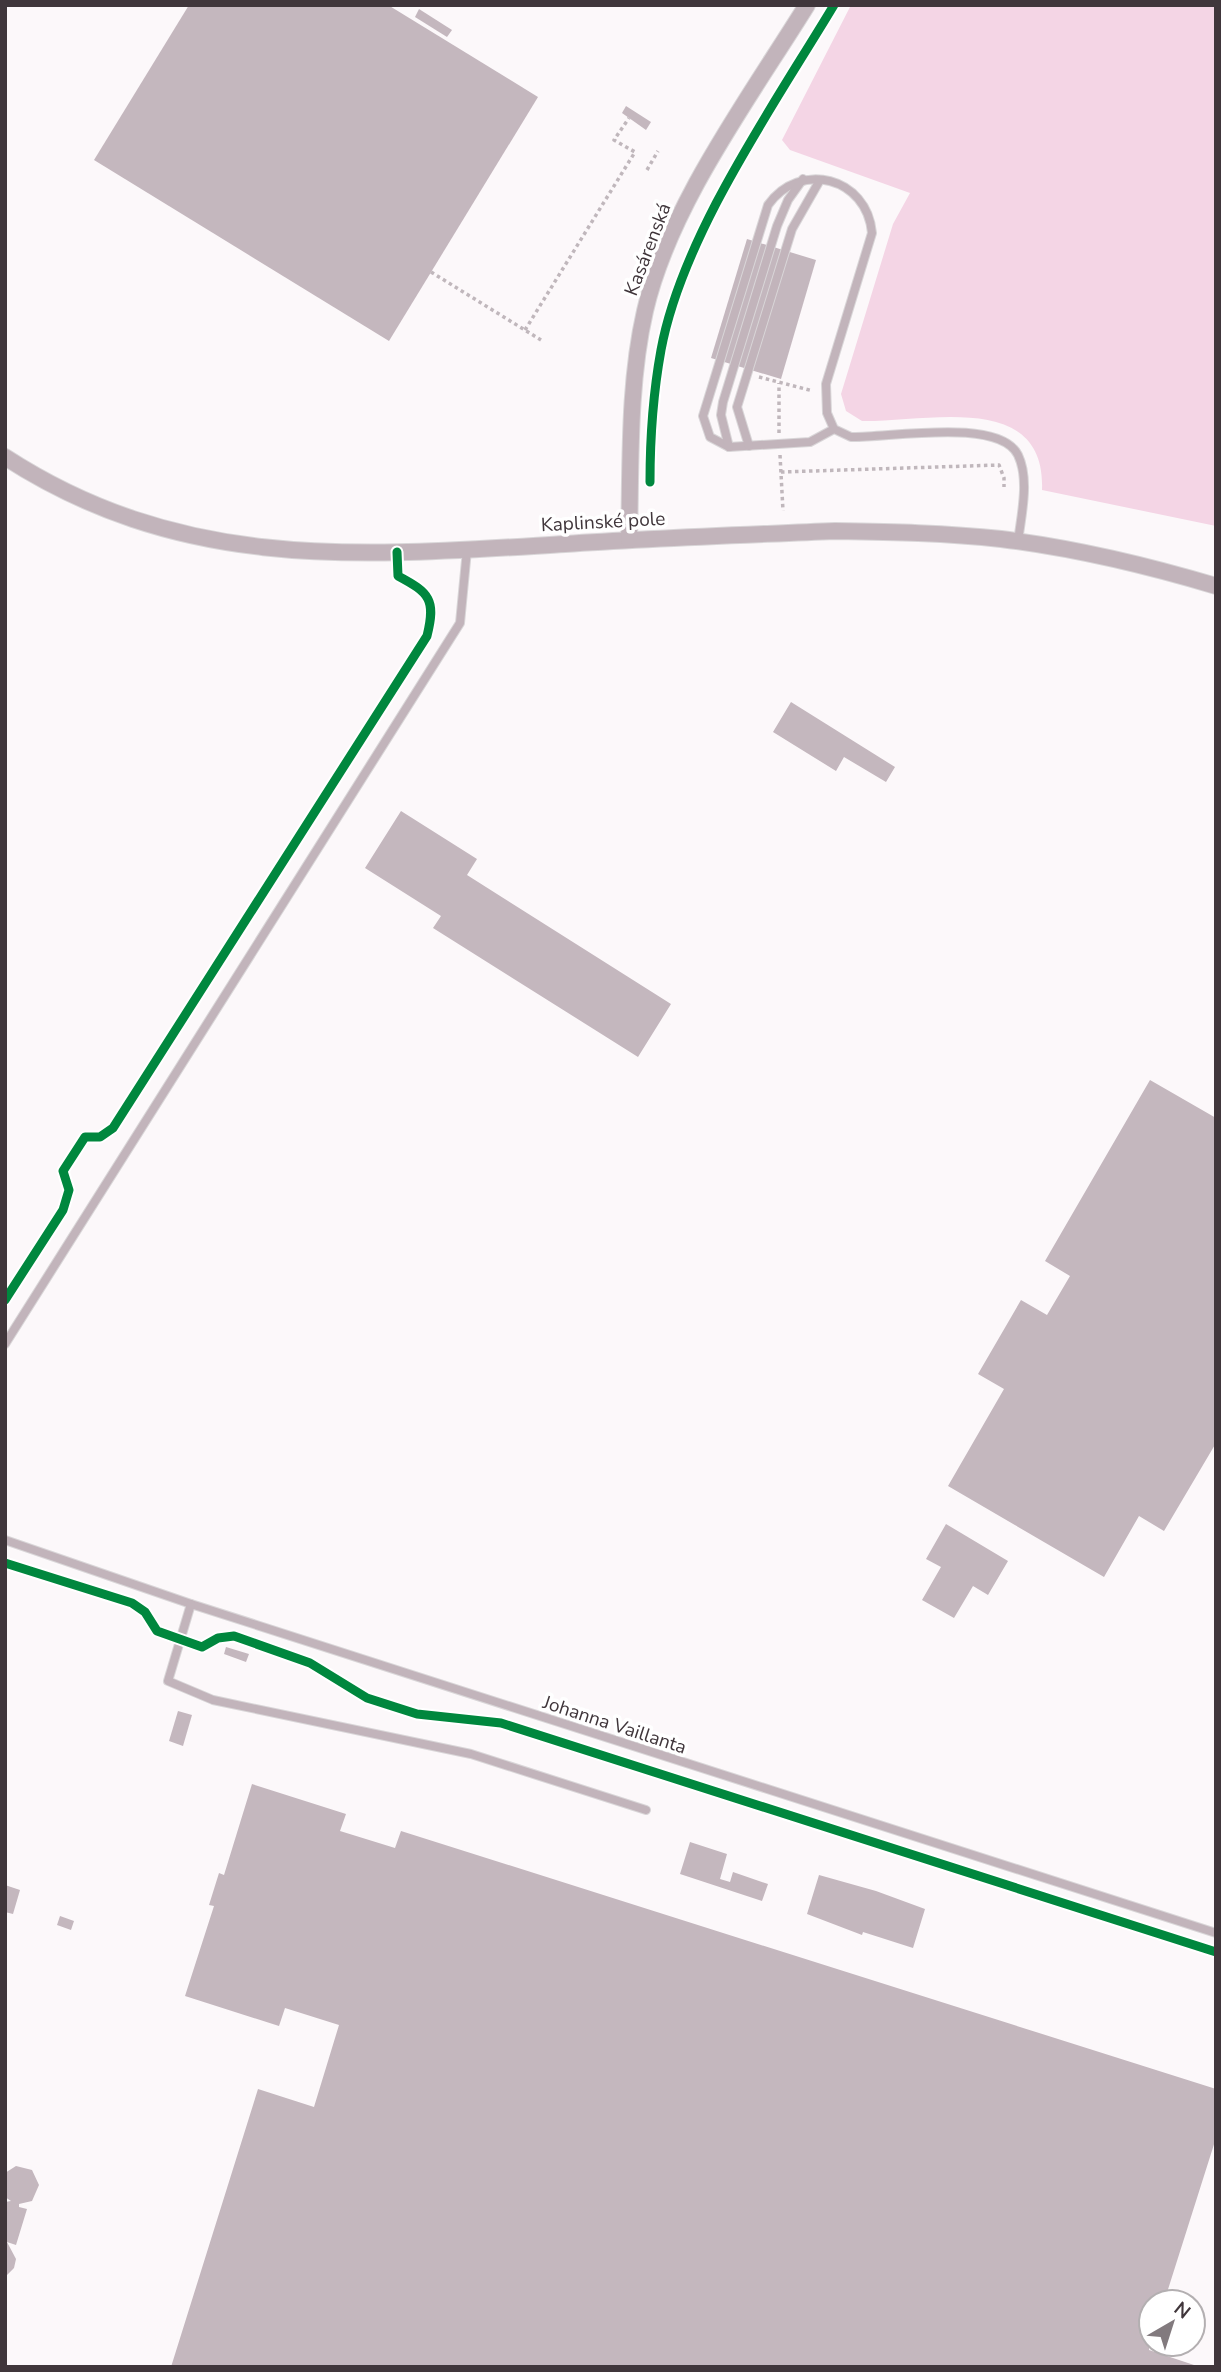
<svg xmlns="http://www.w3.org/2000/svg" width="1221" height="2372" viewBox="0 0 1221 2372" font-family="'Nunito Sans',sans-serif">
	<rect width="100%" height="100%" fill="#fcf8fa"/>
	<path fill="#f4d5e5" d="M851 5H1216V526L1042 490C1046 390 927 422 862 421L846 411 841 394 893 224 910 193 790 150 782 140Z"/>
	<g fill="#c4b7be">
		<polygon points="189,5 388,5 538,97 389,341 94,160"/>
		<polygon points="419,9 452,30 447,37 415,17"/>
		<polygon points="626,106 651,122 646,130 622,113"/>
		<polygon points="747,239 816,260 781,379 711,358"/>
		<polygon points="791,702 895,767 886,782 844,757 836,771 773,732"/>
		<polygon points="401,811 477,859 467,875 671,1004 638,1057 433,928 441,916 365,868"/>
		<polygon points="1150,1080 1216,1118 1216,1443 1164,1531 1139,1516 1104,1577 948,1486 1004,1389 978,1374 1021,1300 1047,1315 1070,1276 1045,1261"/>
		<polygon points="946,1524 1008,1561 988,1595 973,1586 954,1618 922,1600 941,1567 926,1559"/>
		<polygon points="226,1647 249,1654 246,1662 224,1654"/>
		<polygon points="178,1711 192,1715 183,1746 169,1741"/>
		<polygon points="252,1784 346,1814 340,1831 395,1848 401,1831 1216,2089 1216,2138 1164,2302 1151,2302 1149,2350 1200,2367 171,2367 258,2089 314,2107 339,2025 285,2008 279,2026 185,1996 214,1906 209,1905 219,1873 224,1875"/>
		<polygon points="690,1842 727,1854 720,1879 730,1882 733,1872 768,1884 762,1901 680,1874"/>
		<polygon points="819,1875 876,1891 925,1909 913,1948 863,1932 862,1935 807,1914"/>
		<polygon points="5,1885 20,1890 13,1914 5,1912"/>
		<polygon points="60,1916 74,1921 71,1930 57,1925"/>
		<polygon points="16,2166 32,2170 39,2185 32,2201 19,2204 19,2207 27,2209 16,2245 7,2242 16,2259 14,2268 5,2277 5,2202 11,2201 5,2197 5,2173"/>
	</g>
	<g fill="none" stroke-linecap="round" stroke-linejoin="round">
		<g stroke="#d9d6d8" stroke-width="10">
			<g id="service">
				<path d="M834 429 810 442 729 447 710 437 703 416 768 205C800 160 867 177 872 233L826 384 827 413 834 429 851 437C889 438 999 417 1018 455 1030 480 1021 516 1018 542"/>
				<polyline points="749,446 737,407 792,229 820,180"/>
				<polyline points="729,447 721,415 723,402 777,226 788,200 803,179"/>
				<polyline points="5,1344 460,623 467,550"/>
				<polyline points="5,1540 191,1604 1216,1933"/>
				<polyline points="191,1604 168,1681 213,1700 471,1754 646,1810"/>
			</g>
		</g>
		<g stroke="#d9d6d8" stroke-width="18">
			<g id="minor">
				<path d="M5 457C184 573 363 556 565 544 655 538 745 535 835 531 891 532 946 533 1001 539 1074 548 1146 565 1216 586"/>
				<path d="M629 540C631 465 628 385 645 311 669 206 750 97 807 5"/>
			</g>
		</g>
		<g stroke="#c0b7bc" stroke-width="3.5" stroke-dasharray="3.5 3.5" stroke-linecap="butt">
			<polyline points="647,170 658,151"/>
			<polyline points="431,272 541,340"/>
			<polyline points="525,330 635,152 614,140 629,118"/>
			<polyline points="759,377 813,391"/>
			<polyline points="779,433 779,383"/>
			<polyline points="780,455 783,511"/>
			<polyline points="781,472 999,465 1004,478 1004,487"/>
		</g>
		<use href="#service" stroke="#c2b4bb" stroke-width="8"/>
		<use href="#minor" stroke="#c2b4bb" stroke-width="16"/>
		<g stroke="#fff" stroke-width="13">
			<g id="cycleway">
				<path d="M650 482C650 438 653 394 661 350 682 236 774 105 834 5"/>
				<path d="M5 1300 63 1210 69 1190 63 1171 85 1137H100L113 1128 427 636C436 600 430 593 398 576L397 552"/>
				<polyline points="5,1563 132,1603 145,1612 157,1631 202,1647 218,1638 234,1636 310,1663 367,1698 417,1714 501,1723 1216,1952"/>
			</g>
		</g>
		<use href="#cycleway" stroke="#00873e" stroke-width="9"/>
	</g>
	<g text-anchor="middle" stroke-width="7" stroke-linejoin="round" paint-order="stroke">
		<g font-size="19" fill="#40363b" stroke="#fff">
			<text transform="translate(647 249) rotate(-69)" y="7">Kasárenská</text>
			<text transform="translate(603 521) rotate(-3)" y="7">Kaplinské pole</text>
			<text transform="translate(615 1724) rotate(18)" y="7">Johanna Vaillanta</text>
		</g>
	</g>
	<rect width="1221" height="2372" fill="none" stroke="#40363b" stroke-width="14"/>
	<g transform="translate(1172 2323) rotate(39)"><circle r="33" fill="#ffffff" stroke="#b3afb1" stroke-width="2"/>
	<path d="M0-5L12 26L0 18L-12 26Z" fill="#827a7e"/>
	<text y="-10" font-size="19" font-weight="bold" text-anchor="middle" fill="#40363b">N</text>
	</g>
</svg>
